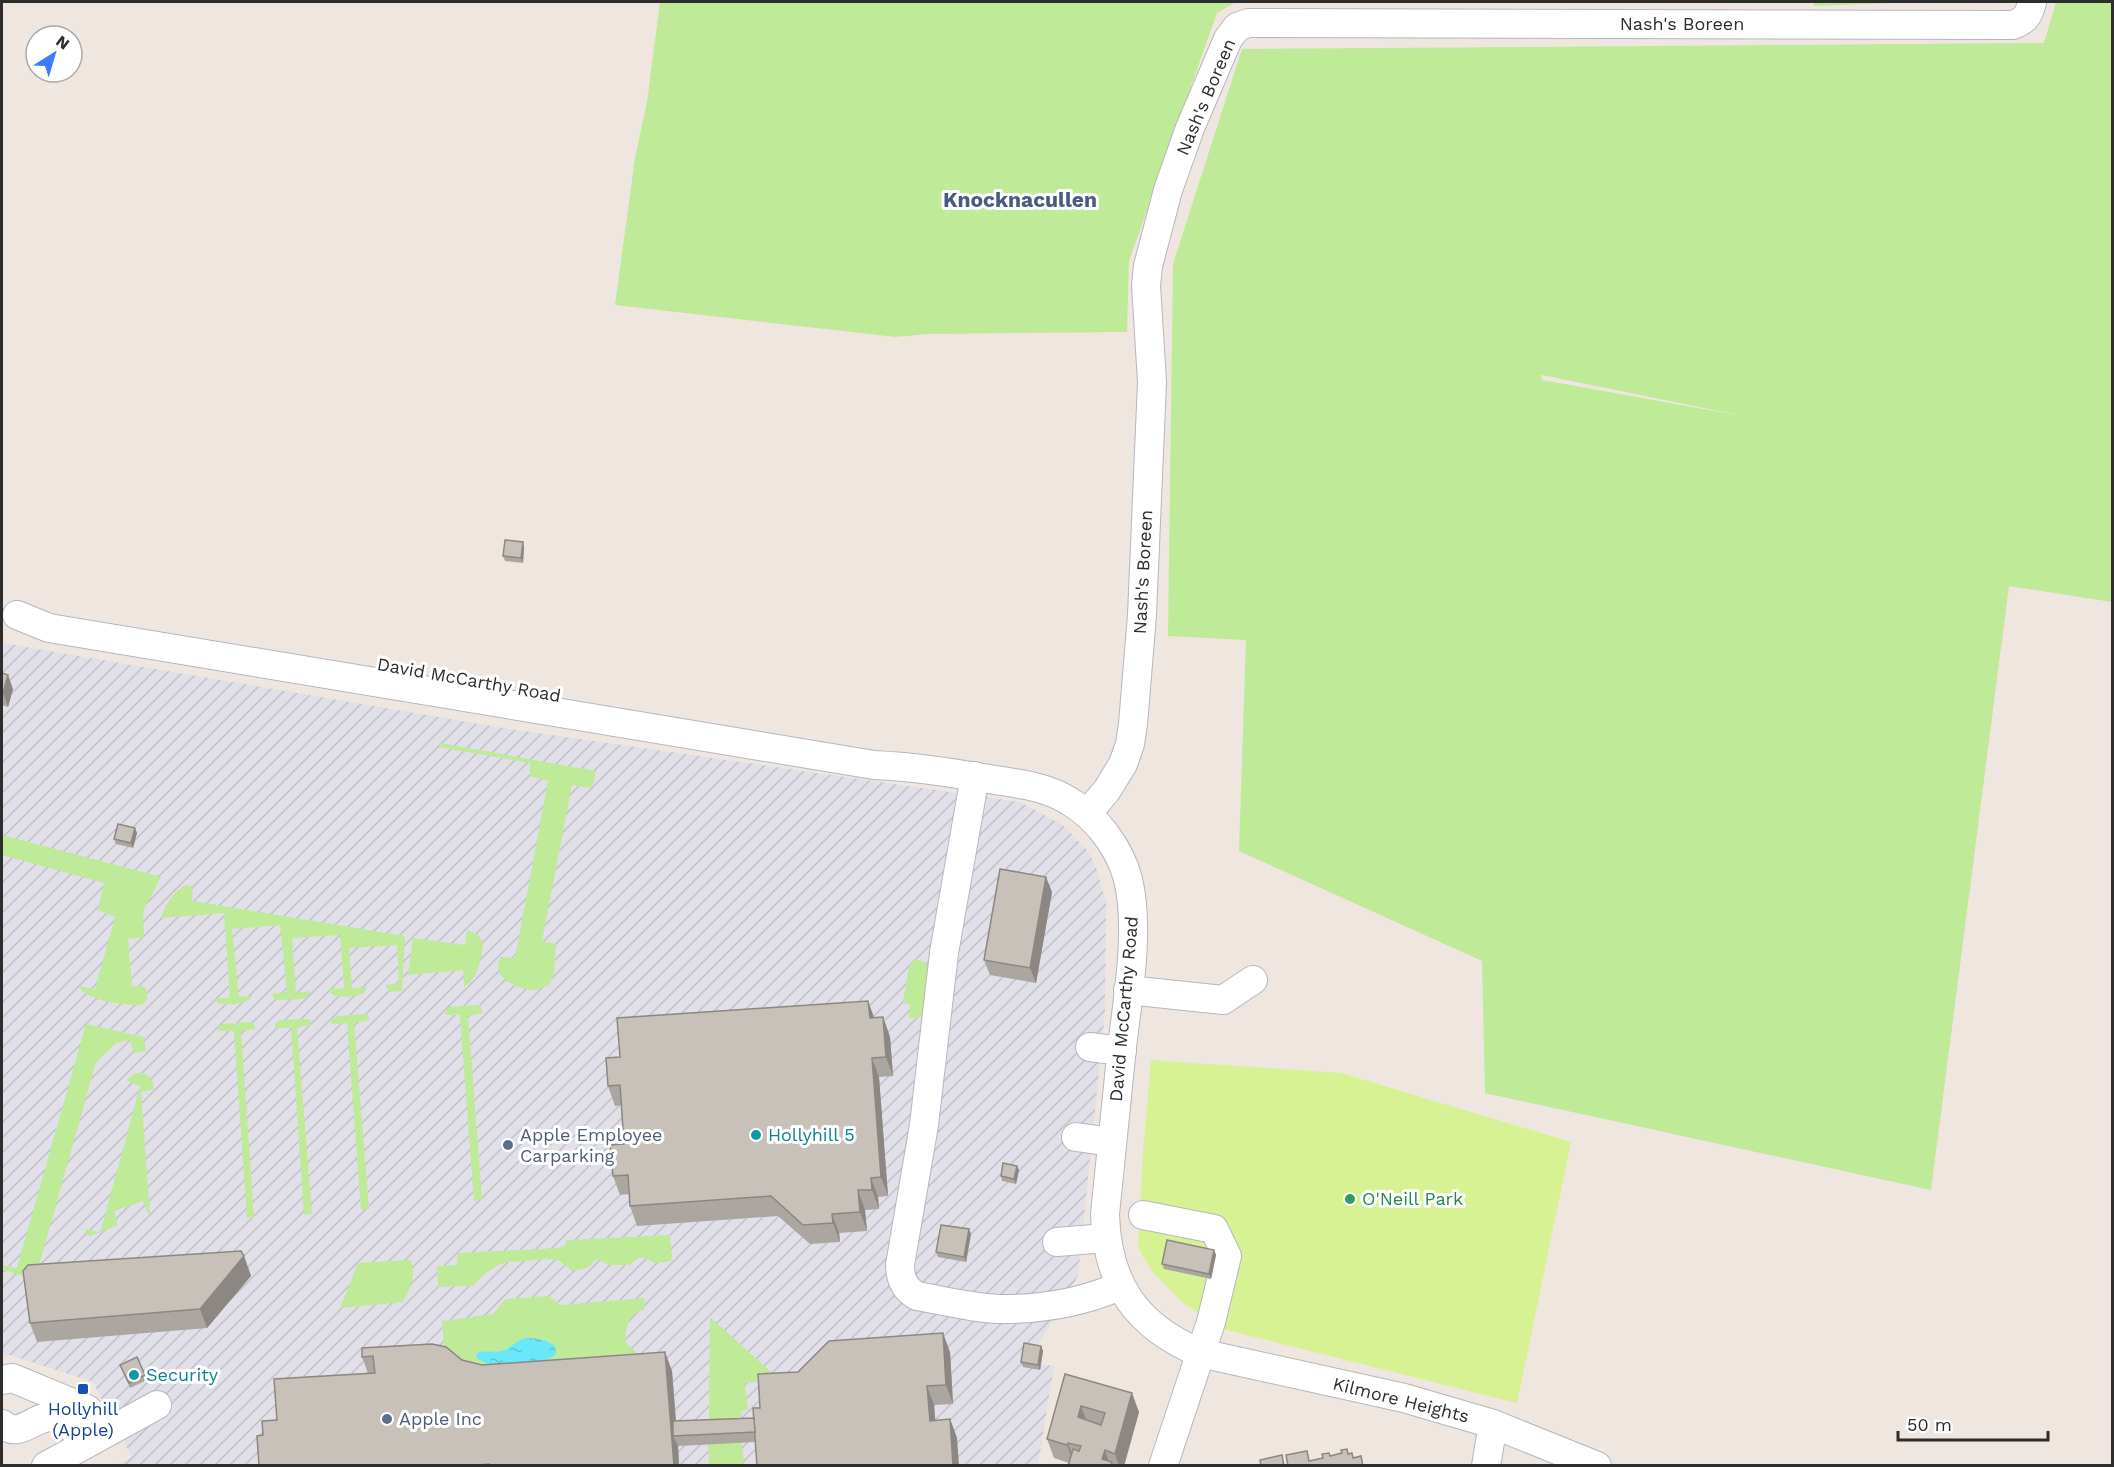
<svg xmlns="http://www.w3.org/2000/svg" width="2114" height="1467" viewBox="0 0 2114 1467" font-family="'Work Sans',sans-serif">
	<defs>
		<pattern id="industrial-furrows" width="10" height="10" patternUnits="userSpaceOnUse" patternTransform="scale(1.5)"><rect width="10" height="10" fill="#e1dfe8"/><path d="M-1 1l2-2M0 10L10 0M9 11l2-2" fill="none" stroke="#c1c0c7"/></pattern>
		<pattern id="water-ripples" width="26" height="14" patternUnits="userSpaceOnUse" patternTransform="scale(1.5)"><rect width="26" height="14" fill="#6ae7f9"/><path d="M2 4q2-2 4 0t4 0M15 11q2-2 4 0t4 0" fill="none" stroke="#5cc6d6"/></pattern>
	</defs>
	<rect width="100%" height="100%" fill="#efe6df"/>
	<polygon fill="url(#industrial-furrows)" points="2,643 503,728 1020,802 1064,826 1087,850 1096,867 1106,902 1105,1012 1078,1276 1036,1349 1033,1363 1054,1366 1038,1465 116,1465 132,1457 93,1382 10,1355 2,1356"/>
	<g fill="#bfea97" fill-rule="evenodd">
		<polygon points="660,2 1236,2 1217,13 1129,261 1127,332 928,334 895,337 615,305 635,158 647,102"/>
		<polygon points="1814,2 1922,2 1814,6"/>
		<path d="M2056 2H2112V602L2009 586 1931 1190 1485 1093 1482 961 1239 851 1246 640 1168 636 1173 264 1242 49 2044 43ZM1541 376 1542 375 1748 417 1542 380Z"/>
		<path d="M440 743 596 771 593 786 588 788 572 785 542 941 556 944 554 972 550 984C546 986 541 989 537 990 525 991 502 983 499 971 497 966 499 961 500 957L515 958 548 781 530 776V763L439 747Z"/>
		<path d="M2 835 161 877 143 911 144 937 128 939 132 986 146 987 147 999 143 1004C129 1007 83 1000 79 986L95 989 115 917 98 910 104 883 2 855Z"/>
		<path d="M187 885 193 886 192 901 405 936 402 991 391 992 386 987V985L399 983 397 945 349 948 352 988 367 987 363 994C352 996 333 1001 328 989L344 988 340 935 292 938 296 993 310 991V994L303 999 275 1000 272 994 287 992 280 925 232 929 239 997 253 996C246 1005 229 1005 218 1003L215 999 230 998 224 913 161 918C166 905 174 889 187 885Z"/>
		<path d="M467 931 476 933 483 942C482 959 478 978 464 987L463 970 408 975 413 938 465 945Z"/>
		<polygon points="915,959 922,961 929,965 924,1014 916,1018 909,1018 910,1004 903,1003 909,966"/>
		<polygon points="480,1005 483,1013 468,1016 482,1200 474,1201 460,1015 445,1015 447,1009 450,1007"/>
		<polygon points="364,1014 368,1015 369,1020 354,1023 369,1209 361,1210 347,1023 331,1024 331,1021 336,1016"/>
		<polygon points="307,1019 310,1020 312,1025 297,1028 312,1214 304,1215 291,1028 275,1028 275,1024 279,1020"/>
		<polygon points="250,1022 255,1025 255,1029 241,1031 254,1218 247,1218 234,1031 218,1031 218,1027 222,1024"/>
		<polygon points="86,1024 144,1037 146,1051 134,1053 130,1040 116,1043 96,1062 36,1276 49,1284 4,1270 2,1265 17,1268"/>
		<path d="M136 1073C148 1072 153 1078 154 1089L141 1092 150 1213 148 1214 143 1201 114 1211 118 1225 90 1236 85 1232 86 1229 98 1232 101 1230 140 1086 127 1081V1079Z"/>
		<polygon points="670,1235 672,1259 671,1261 656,1263 642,1257 635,1260 630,1265 609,1265 598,1259 587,1268 572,1271 558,1260 547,1259 508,1262 498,1265 486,1273 472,1286 438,1287 437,1266 457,1265 458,1253 559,1248 566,1245 566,1240"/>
		<path d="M410 1260C417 1274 410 1289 403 1302L340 1308 358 1263Z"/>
		<path d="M549 1296 560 1305 644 1298 645 1309C628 1314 625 1327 626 1343L641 1357 472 1373 444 1347 442 1321 493 1314 505 1299Z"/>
		<polygon points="710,1317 780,1380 745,1383 748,1410 741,1411 742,1417 733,1418 730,1422 709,1421"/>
		<polygon points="741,1437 744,1465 709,1465 708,1440"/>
	</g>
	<polygon fill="#d7f292" points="1151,1060 1341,1073 1571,1142 1517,1403 1218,1328 1179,1299 1152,1271 1138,1247 1143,1151"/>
	<path fill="url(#water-ripples)" d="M525 1338C537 1338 545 1339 555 1346L556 1354C538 1369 494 1373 476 1357L477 1353C485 1350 494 1353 502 1351 511 1348 516 1341 525 1338Z"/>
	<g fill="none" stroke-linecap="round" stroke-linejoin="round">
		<g stroke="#b3b7c2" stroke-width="30">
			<g id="minor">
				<path d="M17 615 49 628 874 765C916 767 953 773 995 780 1021 784 1047 787 1069 801 1097 817 1120 849 1128 879 1140 929 1128 996 1122 1047 1116 1103 1111 1159 1105 1214 1107 1284 1136 1326 1200 1353L1404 1398 1493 1424 1597 1466"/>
				<path d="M975 776 944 953 924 1125 900 1265C900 1280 905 1289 917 1296 946 1301 976 1309 1005 1309 1044 1309 1085 1301 1120 1286"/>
				<path d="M1087 814 1107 790 1123 764 1130 744 1133 724 1142 615 1152 382 1146 285 1148 266 1168 190 1190 128 1228 39 1237 27 1248 23 2013 25C2026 20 2029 15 2032 2"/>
				<polyline points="1128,990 1223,1000 1253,980"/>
				<polyline points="1090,1047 1122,1051"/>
				<polyline points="1076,1137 1112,1142"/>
				<polyline points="1143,1215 1214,1229 1227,1256 1211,1322 1163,1466"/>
				<polyline points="1057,1242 1106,1238"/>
				<polyline points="2,1380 12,1378 22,1382 87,1409 99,1420 106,1432"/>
				<path d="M2 1424C29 1447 44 1384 85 1444"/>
				<polyline points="46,1466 157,1405"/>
				<polyline points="1486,1466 1493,1424"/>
			</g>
		</g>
		<use href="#minor" stroke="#fff" stroke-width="28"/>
	</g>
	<g fill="#aca6a0">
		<polygon points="524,547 523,563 505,561 503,556"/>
		<polygon points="2,673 13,689 8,707 2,705"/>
		<polygon points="137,833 133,848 116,844 114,839"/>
		<polygon points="1052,892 1036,983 990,975 984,960"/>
		<polygon points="868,1001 874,1018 883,1017 890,1037 893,1076 879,1077 888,1196 878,1197 879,1209 865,1210 867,1231 839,1233 840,1242 810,1244 778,1216 637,1226 630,1206 629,1194 620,1195 613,1176 624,1144 622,1105 615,1106 608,1086 620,1057"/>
		<polygon points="1019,1170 1016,1184 1002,1181 1001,1176"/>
		<polygon points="971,1234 966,1262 938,1257 936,1252"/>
		<polygon points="1214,1250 1216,1255 1211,1279 1164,1269 1162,1264"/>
		<polygon points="244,1256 251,1276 207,1328 37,1342 30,1323"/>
		<polygon points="1041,1346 1043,1351 1040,1370 1023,1367 1021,1362"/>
		<polygon points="362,1348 462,1360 482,1365 672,1371 676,1421 754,1418 760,1408 798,1372 950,1352 953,1404 934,1405 935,1420 950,1419 957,1438 755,1442 678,1446 679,1466 259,1466 263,1435 277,1420 368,1373 362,1357"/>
		<polygon points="122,1370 145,1375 147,1380 130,1388"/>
		<polygon points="1065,1374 1139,1412 1124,1466 1068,1466 1069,1463 1054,1458 1047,1439"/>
	</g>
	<g fill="#8c8782">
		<polygon points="523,542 524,547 523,563 521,558"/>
		<polygon points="8,675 13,689 8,707 3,693"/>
		<polygon points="135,828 137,833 133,848 131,843"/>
		<polygon points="1046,877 1052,892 1036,983 1030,968"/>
		<polygon points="868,1001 875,1020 870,1018"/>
		<polygon points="883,1017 890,1037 893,1076 886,1057"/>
		<polygon points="872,1058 879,1077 888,1196 881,1177"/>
		<polygon points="1017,1166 1019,1170 1016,1184 1014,1179"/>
		<polygon points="871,1178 878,1197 879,1209 872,1190"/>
		<polygon points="858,1190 865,1210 867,1231 860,1212"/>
		<polygon points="832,1214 839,1233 840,1242 833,1223"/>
		<polygon points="969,1229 971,1234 966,1262 964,1257"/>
		<polygon points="1214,1250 1216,1255 1211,1279 1209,1274"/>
		<polygon points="244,1256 251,1276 207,1328 200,1309"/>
		<polygon points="943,1333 950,1352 953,1404 946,1385"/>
		<polygon points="1041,1346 1043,1351 1040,1370 1038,1365"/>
		<polygon points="665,1352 672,1371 677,1436 673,1436 678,1446 679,1466 674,1466"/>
		<polygon points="927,1386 934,1405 937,1440 930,1421"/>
		<polygon points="1132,1393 1139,1412 1124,1466 1119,1466 1115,1454"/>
		<polygon points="1081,1406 1088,1425 1078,1417"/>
		<polygon points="950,1419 957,1438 959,1466 953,1466"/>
		<polygon points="1068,1443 1075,1462 1074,1464 1067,1445"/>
		<polygon points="1105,1450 1110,1466 1102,1459"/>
	</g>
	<g fill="#c8c1ba" stroke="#8c8782" stroke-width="1.5" fill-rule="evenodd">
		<polygon points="505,540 523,542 521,558 503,556"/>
		<polygon points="2,673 8,675 3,693 2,692"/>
		<polygon points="118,824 135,828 131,843 114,839"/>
		<polygon points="1000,869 1046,877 1030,968 984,960"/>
		<polygon points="868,1001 870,1018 883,1017 886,1057 872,1058 881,1177 871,1178 872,1190 858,1190 860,1212 832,1214 833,1223 803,1225 771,1196 630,1206 628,1175 613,1176 610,1145 624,1144 620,1085 608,1086 606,1058 620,1057 617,1018"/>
		<polygon points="1003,1163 1017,1166 1014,1179 1001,1176"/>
		<polygon points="941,1225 969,1229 964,1257 936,1252"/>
		<polygon points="1167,1240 1214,1250 1209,1274 1162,1264"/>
		<polygon points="241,1251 244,1256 200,1309 30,1323 23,1271 28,1265"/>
		<polygon points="943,1333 946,1385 927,1386 930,1421 950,1419 953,1466 757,1466 753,1408 760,1408 758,1374 798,1372 829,1341"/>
		<polygon points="1024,1343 1041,1346 1038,1365 1021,1362"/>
		<polygon points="432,1344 446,1347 462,1360 482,1365 665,1352 674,1466 490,1466 489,1464 469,1466 259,1466 257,1436 263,1435 262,1421 277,1420 274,1379 375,1373 373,1356 362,1357 362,1348"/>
		<polygon points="137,1357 145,1375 129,1383 120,1365"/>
		<path d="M1065 1374 1132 1393 1115 1454 1105 1450 1102 1459 1112 1462 1111 1466H1068L1073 1449 1079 1451 1081 1446 1068 1443 1067 1445 1047 1439ZM1081 1406 1105 1413 1101 1425 1078 1417Z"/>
		<polygon points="754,1418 755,1432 673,1436 673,1421"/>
		<polygon points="1347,1449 1348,1454 1352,1453 1353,1458 1361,1456 1363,1466 1288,1466 1286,1455 1307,1451 1309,1461 1323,1458 1322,1454 1329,1453 1330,1456 1342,1453 1341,1450"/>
		<polygon points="1282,1455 1284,1466 1261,1466 1260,1460"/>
	</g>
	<g fill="#0f9aa8" stroke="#fff" stroke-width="2">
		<circle cx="756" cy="1135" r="6"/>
		<circle cx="134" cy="1375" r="6"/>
	</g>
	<g fill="#5c6f8a" stroke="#fff" stroke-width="2">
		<circle cx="508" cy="1145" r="6"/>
		<circle cx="387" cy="1419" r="6"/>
	</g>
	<circle fill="#2e9e5b" stroke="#fff" stroke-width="2" cx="1350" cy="1199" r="6"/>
	<rect fill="#1a4fb4" stroke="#fff" stroke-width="2" x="77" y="1383" width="12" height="12" rx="3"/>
	<g text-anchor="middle" stroke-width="6" stroke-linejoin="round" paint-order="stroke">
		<g font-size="18" fill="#2d2d2d" stroke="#fff">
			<text x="1682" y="30">Nash's Boreen</text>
			<text transform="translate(1206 97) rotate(-67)" y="6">Nash's Boreen</text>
			<text transform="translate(1143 572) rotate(-87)" y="6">Nash's Boreen</text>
			<text transform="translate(469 680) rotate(10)" y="6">David McCarthy Road</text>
			<text transform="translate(1124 1009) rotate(-85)" y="6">David McCarthy Road</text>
			<text transform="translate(1401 1400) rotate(14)" y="6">Kilmore Heights</text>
		</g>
		<g font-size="18" fill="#4e5e75" stroke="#fff" text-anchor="start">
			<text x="520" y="1141">Apple Employee<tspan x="520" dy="21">Carparking</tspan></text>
			<text x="399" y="1425">Apple Inc</text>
		</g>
		<g font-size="18" fill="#0d838f" stroke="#fff" text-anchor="start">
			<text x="768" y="1141">Hollyhill 5</text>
			<text x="146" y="1381">Security</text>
		</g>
		<g font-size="18" fill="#27864d" stroke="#fff" text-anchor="start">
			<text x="1362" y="1205">O'Neill Park</text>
		</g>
		<g font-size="18" fill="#164399" stroke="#fff">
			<text x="83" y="1415">Hollyhill<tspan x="83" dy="21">(Apple)</tspan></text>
		</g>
		<g font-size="21" font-weight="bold" fill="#495b83" stroke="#fff">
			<text x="1020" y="207">Knocknacullen</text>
		</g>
	</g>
	<rect width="2114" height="1467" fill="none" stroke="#2d2d2d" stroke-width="6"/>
	<g transform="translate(54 54) rotate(37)"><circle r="28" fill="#ffffff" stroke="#ababab" stroke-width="1.5"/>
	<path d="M0-4.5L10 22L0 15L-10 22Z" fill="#3c7cff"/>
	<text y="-9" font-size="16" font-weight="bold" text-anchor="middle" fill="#2d2d2d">N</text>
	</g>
	<path d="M1898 1431v9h150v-9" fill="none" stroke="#2d2d2d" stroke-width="3"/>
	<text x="1907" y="1431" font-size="18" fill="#2d2d2d" stroke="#ffffff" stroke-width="4.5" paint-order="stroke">50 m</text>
</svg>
